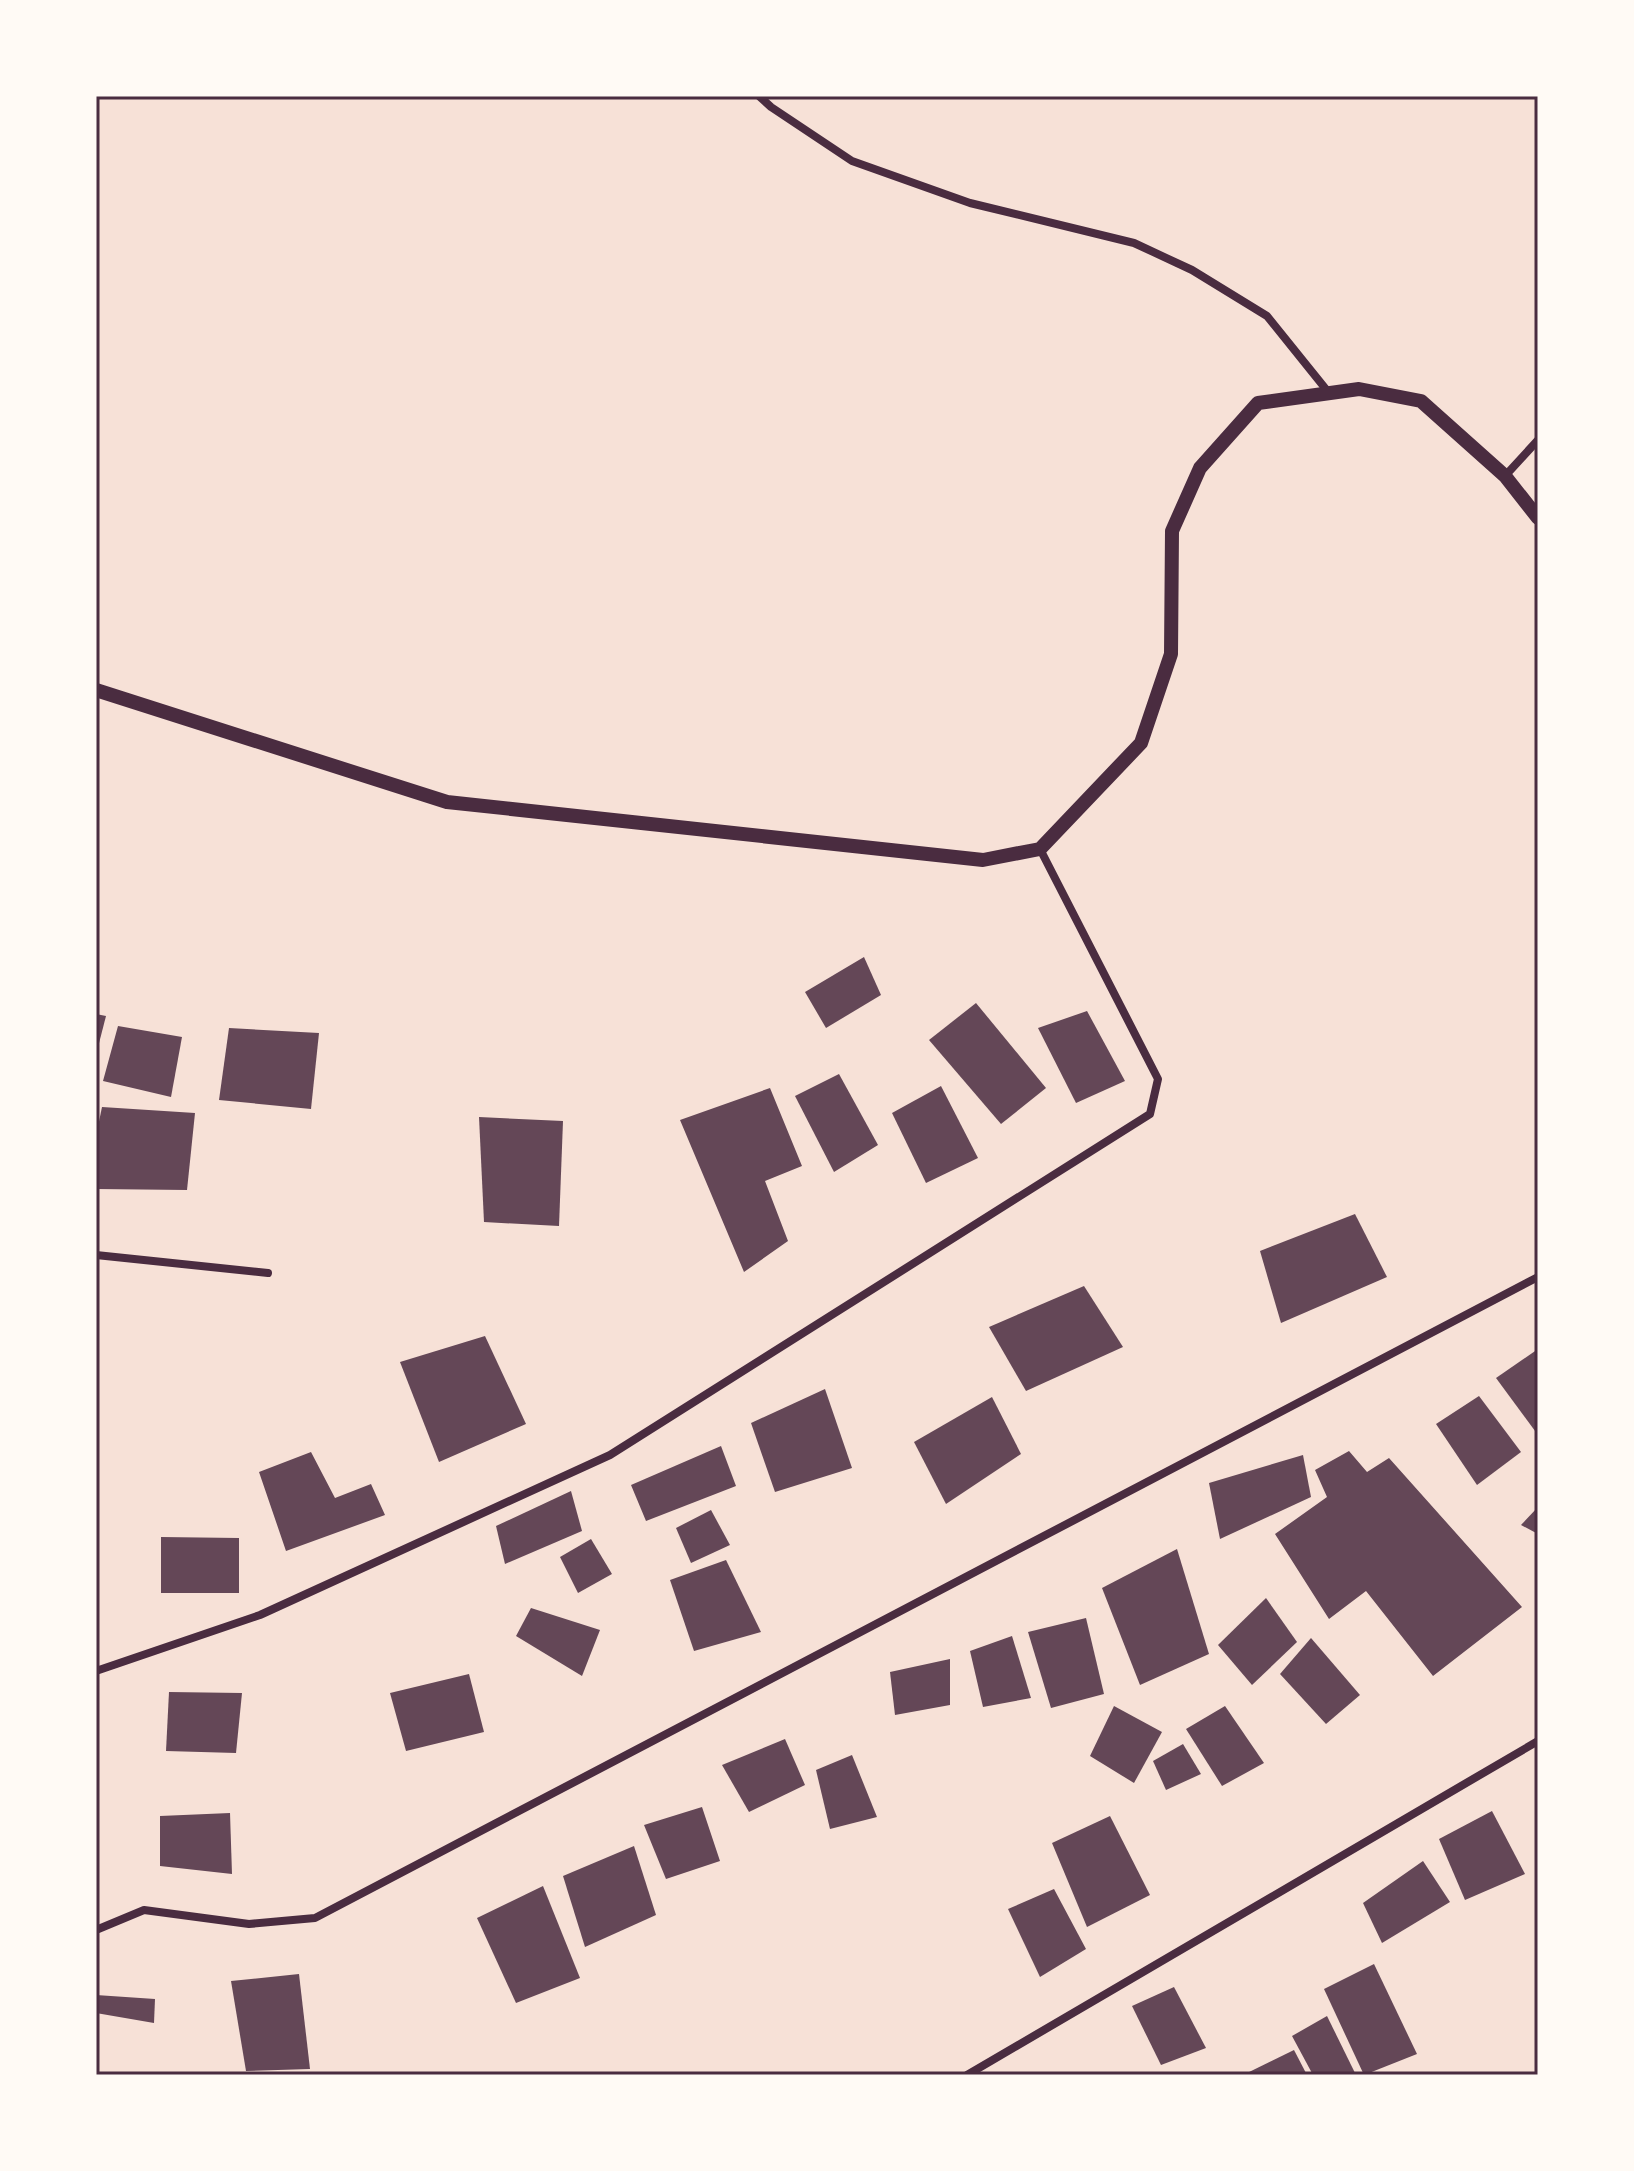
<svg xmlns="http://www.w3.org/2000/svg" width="1634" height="2171" viewBox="0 0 1634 2171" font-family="Georgia,serif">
	<rect width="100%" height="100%" fill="#f7e1d7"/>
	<g fill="#644757">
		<polygon points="864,957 881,995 826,1028 805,992"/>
		<polygon points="976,1003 1046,1088 1001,1124 929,1040"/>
		<polygon points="1087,1011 1125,1081 1076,1103 1038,1028"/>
		<polygon points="96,1014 106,1016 97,1051 96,1051"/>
		<polygon points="118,1026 182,1037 171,1097 103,1081"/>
		<polygon points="229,1028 319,1033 311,1109 219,1100"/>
		<polygon points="839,1074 878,1145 834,1172 795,1096"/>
		<polygon points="941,1086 978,1158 926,1183 892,1113"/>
		<polygon points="770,1088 802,1166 765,1181 788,1241 744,1272 680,1120"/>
		<polygon points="102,1107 195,1113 187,1190 96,1189 96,1136"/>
		<polygon points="479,1117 563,1121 559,1226 484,1222"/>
		<polygon points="1355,1214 1387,1277 1281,1323 1260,1251"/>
		<polygon points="1084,1286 1123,1347 1026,1391 989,1327"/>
		<polygon points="485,1336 526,1424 439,1462 400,1362"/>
		<polygon points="1538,1349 1538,1435 1496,1378"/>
		<polygon points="825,1389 852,1468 775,1492 751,1423"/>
		<polygon points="1479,1396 1521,1452 1477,1485 1436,1424"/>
		<polygon points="992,1397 1021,1454 946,1504 914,1442"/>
		<polygon points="721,1446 736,1486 646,1521 631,1485"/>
		<polygon points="1349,1451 1367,1472 1389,1458 1522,1607 1433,1676 1366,1591 1329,1619 1275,1534 1327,1497 1315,1470"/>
		<polygon points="311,1452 335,1498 371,1484 385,1515 286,1551 259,1472"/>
		<polygon points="1303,1455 1311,1497 1220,1539 1209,1483"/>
		<polygon points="571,1491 582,1531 505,1564 496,1526"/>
		<polygon points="1538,1507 1538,1534 1521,1525"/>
		<polygon points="711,1510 730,1545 691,1563 676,1528"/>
		<polygon points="161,1537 239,1538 239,1593 161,1593"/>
		<polygon points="591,1539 612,1574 578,1593 560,1557"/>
		<polygon points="1177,1549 1209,1654 1140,1685 1102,1588"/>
		<polygon points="726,1560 761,1632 694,1651 670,1580"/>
		<polygon points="1266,1598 1297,1642 1252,1685 1218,1645"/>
		<polygon points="531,1608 600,1630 582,1676 516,1636"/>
		<polygon points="1086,1618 1104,1694 1051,1708 1028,1632"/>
		<polygon points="1012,1636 1031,1698 983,1707 970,1651"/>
		<polygon points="1311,1638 1360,1695 1326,1724 1280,1674"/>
		<polygon points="950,1659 950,1705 895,1715 890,1672"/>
		<polygon points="469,1674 484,1732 406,1751 390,1693"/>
		<polygon points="169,1692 242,1693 236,1753 166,1751"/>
		<polygon points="1114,1706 1162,1732 1134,1783 1090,1756"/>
		<polygon points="1225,1706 1264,1763 1222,1786 1186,1729"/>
		<polygon points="785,1739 805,1785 749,1812 722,1765"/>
		<polygon points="1183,1744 1201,1774 1166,1790 1153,1761"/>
		<polygon points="852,1755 877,1817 830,1829 816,1770"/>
		<polygon points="702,1807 720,1861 666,1879 644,1825"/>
		<polygon points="1492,1811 1525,1874 1465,1900 1439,1839"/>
		<polygon points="230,1813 232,1874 160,1866 160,1816"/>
		<polygon points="1110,1816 1150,1895 1087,1927 1052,1843"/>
		<polygon points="634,1846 656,1915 585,1947 563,1876"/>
		<polygon points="1423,1861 1450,1902 1382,1943 1363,1903"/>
		<polygon points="543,1886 580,1978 516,2003 477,1918"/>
		<polygon points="1054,1889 1086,1949 1040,1977 1008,1909"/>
		<polygon points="1374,1964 1417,2054 1364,2075 1324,1989"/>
		<polygon points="299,1974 310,2069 246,2071 231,1981"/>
		<polygon points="1174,1987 1206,2048 1161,2065 1132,2006"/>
		<polygon points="96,1995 155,1999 154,2023 96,2013"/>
		<polygon points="1327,2016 1356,2075 1313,2075 1292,2036"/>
		<polygon points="1294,2050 1307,2075 1243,2075"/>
	</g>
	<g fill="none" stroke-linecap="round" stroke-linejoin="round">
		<g stroke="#4a2c40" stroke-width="8">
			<polyline points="759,96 771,107 852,161 970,203 1134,243 1192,270 1267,316 1329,393"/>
			<polyline points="1505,476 1538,440"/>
			<polyline points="96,1255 268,1273"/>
			<polyline points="96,1671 260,1615 610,1455 1150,1114 1158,1079 1040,849"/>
			<polyline points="96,1930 144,1910 249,1924 315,1918 1538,1277"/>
			<polyline points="967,2075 1538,1741"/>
		</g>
		<polyline stroke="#4a2c40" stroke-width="14" points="96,690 447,802 983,860 1040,849 1141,743 1171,654 1172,531 1200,468 1258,403 1359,389 1421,401 1505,476 1538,518"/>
	</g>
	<rect width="1634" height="2171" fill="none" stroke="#fffaf5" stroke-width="196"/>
	<rect x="98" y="98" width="1438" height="1975" fill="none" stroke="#4a2c40" stroke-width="3"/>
</svg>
